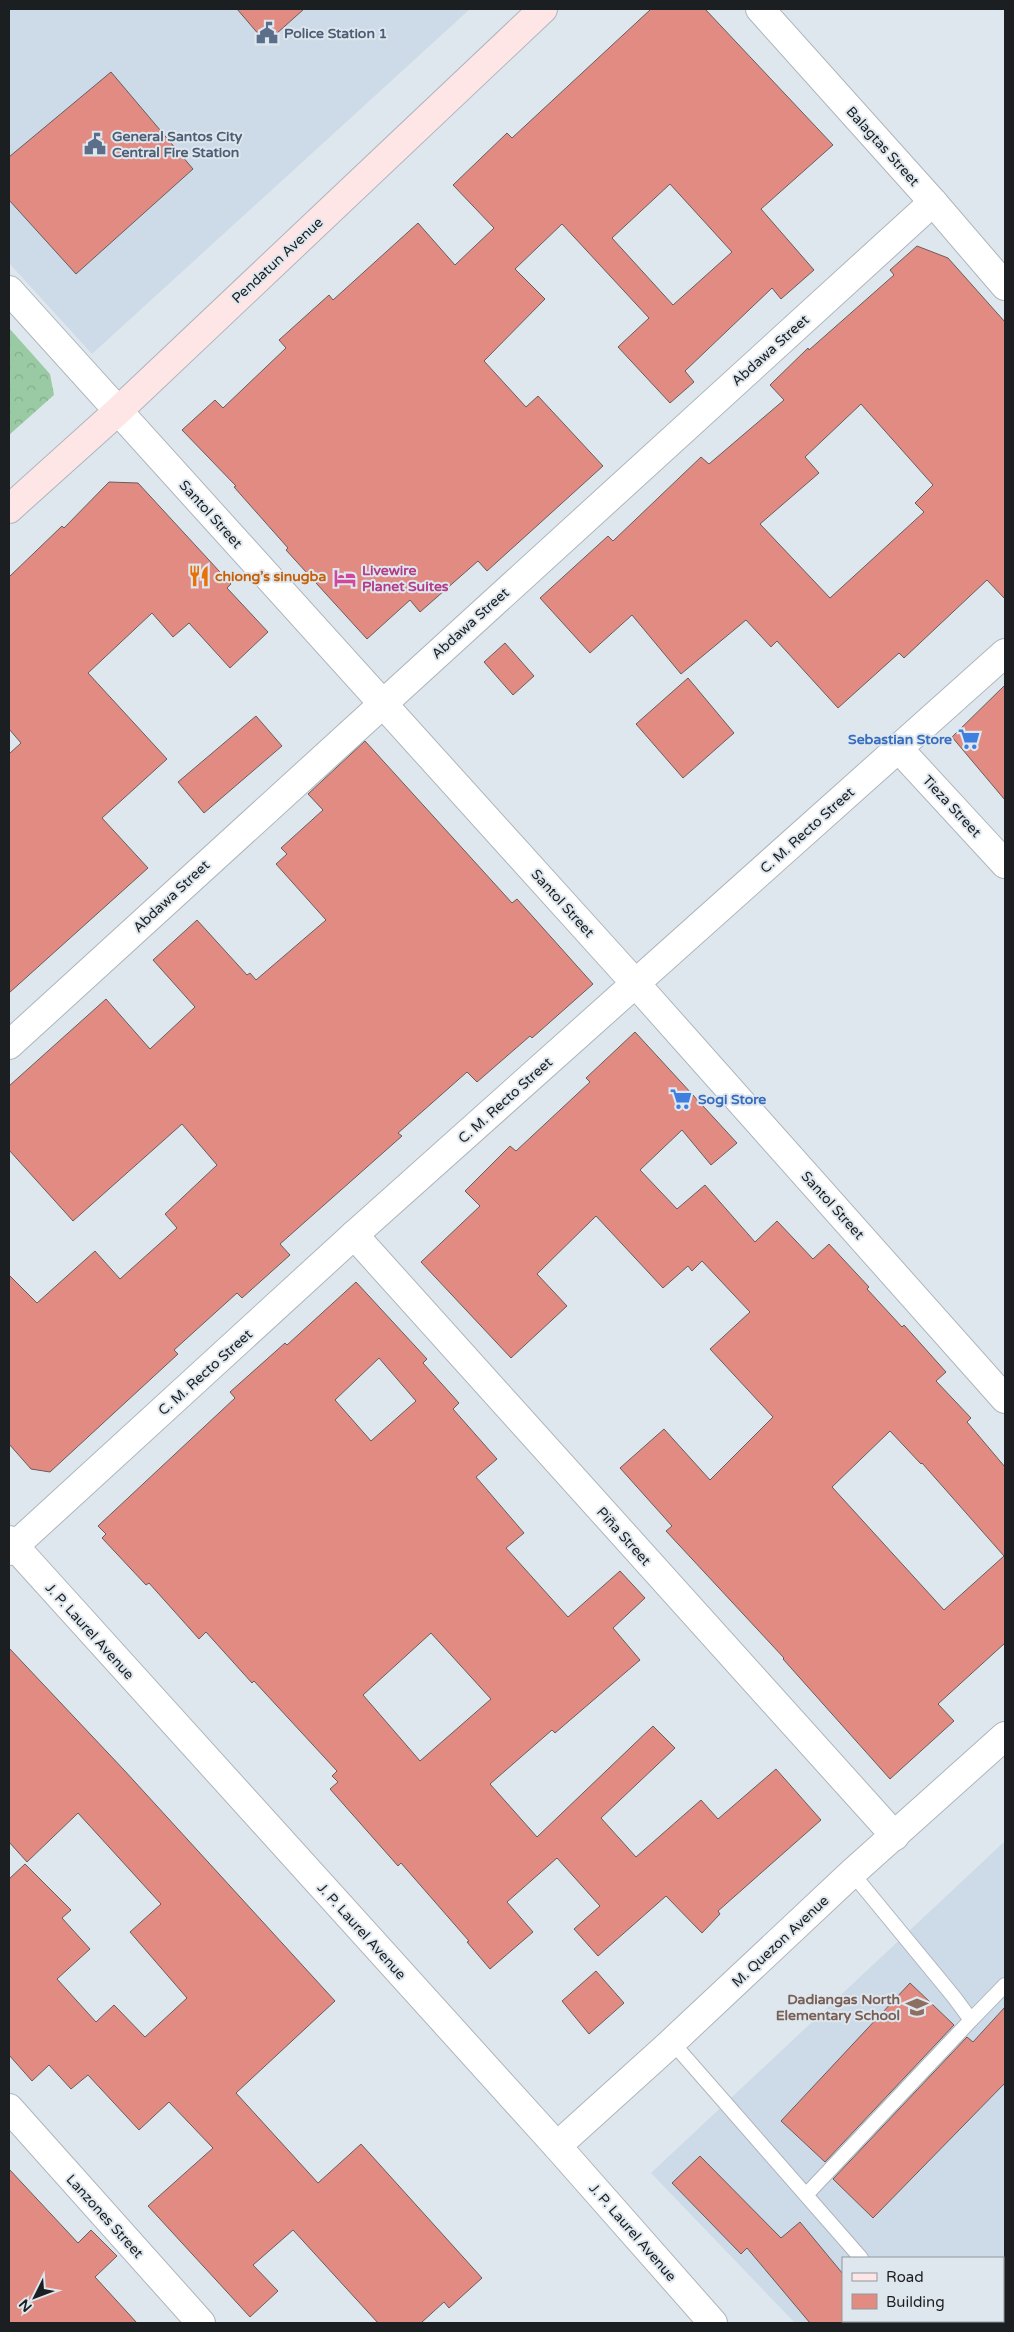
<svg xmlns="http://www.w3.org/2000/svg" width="1014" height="2332" viewBox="0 0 1014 2332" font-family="'Varela Round',sans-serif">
	<defs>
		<pattern id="park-crowns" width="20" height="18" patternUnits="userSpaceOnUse" patternTransform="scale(1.25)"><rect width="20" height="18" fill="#9acaa3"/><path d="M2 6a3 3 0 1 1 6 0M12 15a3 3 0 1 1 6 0" fill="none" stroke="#84ad8c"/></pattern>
	</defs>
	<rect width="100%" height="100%" fill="#dfe7ee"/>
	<g fill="#cddae7" fill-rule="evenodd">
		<polygon points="9,9 470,9 92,354 9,263"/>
		<path d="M1005 1841V2323H795L651 2173ZM843 2258H1003V2321H843Z"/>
	</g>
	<polygon fill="url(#park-crowns)" points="9,328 50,374 54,395 9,435"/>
	<g fill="#e28b83" stroke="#675e5c" fill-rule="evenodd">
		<polygon points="237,9 304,9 266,43"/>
		<path d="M651 9H705L833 145 761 209 814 270 781 299 772 288 685 371 694 382 670 403 618 347 649 318 562 224 515 269 545 299 484 361 526 407 538 396 603 466 487 571 478 561 420 612 410 600 367 639 286 550 288 548 234 487 236 486 182 430 215 400 223 408 286 348 279 340 329 295 333 300 418 223 455 265 494 228 453 185 507 133 512 138ZM670 184 732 252 673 305 612 238Z"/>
		<polygon points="111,72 193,169 76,274 9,200 9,157"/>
		<path d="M917 246 948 258 1005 322V599L987 580 904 658 899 653 838 708 777 641 771 647 746 620 681 674 632 615 590 653 540 598 608 536 613 541 701 457 709 464 784 400 770 385 808 348 809 350 894 275 890 270ZM861 404 933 485 915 503 924 512 830 598 760 524 819 473 805 457Z"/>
		<polygon points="109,482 138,483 231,584 227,588 268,632 230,668 189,623 173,637 152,613 88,673 167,759 102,818 148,868 9,993 9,754 21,743 9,729 9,577 62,526 64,528"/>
		<polygon points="505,643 534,676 513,695 484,662"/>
		<polygon points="688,678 734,733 683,778 636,724"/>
		<polygon points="1005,685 1005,800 952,737"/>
		<polygon points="256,716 282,746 204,813 178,782"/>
		<polygon points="365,741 512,903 517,899 593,984 532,1038 530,1036 477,1082 467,1072 398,1133 402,1136 280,1244 290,1255 242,1298 237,1293 174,1350 178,1354 50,1472 31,1469 9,1444 9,1275 37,1303 95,1251 120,1279 177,1228 165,1214 217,1165 182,1124 73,1221 9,1150 9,1086 106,999 150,1049 195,1007 153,960 197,920 247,975 250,973 256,980 326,920 276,864 287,854 281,848 323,810 308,794"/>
		<path d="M635 1032 737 1143 711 1165 682 1130 640 1170 677 1209 705 1185 755 1242 777 1221 813 1259 829 1244 869 1287 867 1289 902 1327 904 1325 946 1372 936 1381 971 1418 967 1422 1005 1467V1643L938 1704 954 1721 890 1779 783 1659 784 1658 666 1531 672 1526 620 1468 664 1429 710 1480 773 1417 710 1349 750 1312 702 1261 692 1271 688 1266 663 1288 596 1216 537 1274 567 1306 511 1358 421 1262 480 1206 465 1191 510 1146 516 1151 590 1082 586 1078ZM890 1431 921 1464 922 1463 1004 1556 944 1610 832 1487Z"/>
		<path d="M356 1282 427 1359 423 1363 459 1403 453 1409 497 1459 476 1477 524 1533 506 1548 568 1617 620 1571 645 1598 613 1628 640 1660 555 1733 552 1730 490 1784 537 1837 653 1726 675 1748 601 1818 636 1857 701 1800 718 1819 776 1769 821 1820 718 1911 720 1914 702 1933 666 1896 598 1956 574 1929 600 1906 557 1858 507 1902 533 1932 490 1969 467 1942 469 1941 401 1863 398 1866 330 1789 338 1782 332 1776 337 1771 254 1681 252 1683 206 1632 199 1639 149 1583 146 1585 102 1538 106 1534 98 1526 235 1398 230 1392 285 1343 287 1345ZM379 1358 416 1401 371 1441 335 1400ZM431 1633 491 1699 420 1761 363 1695Z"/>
		<polygon points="9,1648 124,1770 335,2001 236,2093 318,2183 361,2144 482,2278 449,2308 444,2302 421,2323 378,2323 293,2230 253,2265 278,2291 250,2317 148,2206 213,2148 169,2102 139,2130 88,2075 71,2089 49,2065 32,2081 9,2055 9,1879 25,1864 71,1910 62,1918 90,1949 57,1979 96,2022 114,2005 145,2037 187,1998 130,1932 161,1904 78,1813 27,1862 9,1842"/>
		<polygon points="596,1971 624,2003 589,2034 562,2001"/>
		<polygon points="910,1983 954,2025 825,2162 781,2121"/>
		<polygon points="1005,2007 1005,2083 873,2218 833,2179 967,2037 973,2042"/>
		<polygon points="700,2156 781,2238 800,2222 843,2274 843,2323 810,2323 747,2248 741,2254 672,2183"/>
		<polygon points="9,2169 78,2243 91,2230 117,2256 95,2277 137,2323 9,2323"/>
	</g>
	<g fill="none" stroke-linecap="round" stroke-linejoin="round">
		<g stroke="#aeb5bc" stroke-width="16">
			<g id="service">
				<polyline points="971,2020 1005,1985"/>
				<polyline points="672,2042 861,2258"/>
				<polyline points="806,2195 971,2020 954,1997 852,1873"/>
				<polyline points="916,2321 918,2323"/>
			</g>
		</g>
		<g stroke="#aeb5bc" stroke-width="30">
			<g id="minor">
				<polyline points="760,9 933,202 1005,286"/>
				<polyline points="9,290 636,984 1005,1399"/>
				<polyline points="899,749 1005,864"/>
				<polyline points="9,1045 933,202"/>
				<polyline points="354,1235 895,1836"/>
				<polyline points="9,1551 354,1235 1005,653"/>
				<polyline points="9,2108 201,2323"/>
			</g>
		</g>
		<g stroke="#aeb5bc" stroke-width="30">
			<g id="tertiary">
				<polyline points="9,1540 557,2146 713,2323"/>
				<polyline points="557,2146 672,2042 852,1873 1005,1736"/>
			</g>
		</g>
		<g stroke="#aeb5bc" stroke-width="30">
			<polyline id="secondary" points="9,509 118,411 543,9"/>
		</g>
		<use href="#service" stroke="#fff" stroke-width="14"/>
		<use href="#minor" stroke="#fff" stroke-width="28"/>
		<use href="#tertiary" stroke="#fff" stroke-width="28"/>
		<use href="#secondary" stroke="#fee5e6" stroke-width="28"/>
	</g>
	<defs>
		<g id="civic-bare" transform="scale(1.725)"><path d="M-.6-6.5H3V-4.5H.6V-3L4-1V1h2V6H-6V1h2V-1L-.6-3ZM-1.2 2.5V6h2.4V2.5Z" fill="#5c6f8a" stroke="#dfe7ee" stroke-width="2.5" paint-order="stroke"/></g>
		<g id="restaurant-bare" transform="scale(1.725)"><path d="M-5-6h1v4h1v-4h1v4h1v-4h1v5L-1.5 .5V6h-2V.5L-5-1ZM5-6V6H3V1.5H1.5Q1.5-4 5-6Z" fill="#e8710a" stroke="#dfe7ee" stroke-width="2.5" paint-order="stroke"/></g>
		<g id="hotel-bare" transform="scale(1.725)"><path d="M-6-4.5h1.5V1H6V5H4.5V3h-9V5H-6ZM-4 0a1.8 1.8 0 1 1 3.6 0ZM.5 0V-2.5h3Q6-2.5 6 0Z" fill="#d1479c" stroke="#dfe7ee" stroke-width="2.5" paint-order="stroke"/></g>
		<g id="supermarket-bare" transform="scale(1.725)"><path d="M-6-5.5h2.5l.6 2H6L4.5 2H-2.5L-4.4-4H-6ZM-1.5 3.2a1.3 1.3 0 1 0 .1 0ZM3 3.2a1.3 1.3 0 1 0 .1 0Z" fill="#3f7fe0" stroke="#dfe7ee" stroke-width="2.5" paint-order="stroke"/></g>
		<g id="school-bare" transform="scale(1.725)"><path d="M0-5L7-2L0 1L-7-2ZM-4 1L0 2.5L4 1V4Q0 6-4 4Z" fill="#8d6e63" stroke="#dfe7ee" stroke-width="2.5" paint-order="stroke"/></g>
	</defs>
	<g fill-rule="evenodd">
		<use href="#civic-bare" x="267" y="33"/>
		<use href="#civic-bare" x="95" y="144"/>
		<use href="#restaurant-bare" x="199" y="576"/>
		<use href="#hotel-bare" x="345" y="578"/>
		<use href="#supermarket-bare" x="969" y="739"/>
		<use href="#supermarket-bare" x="681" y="1099"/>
		<use href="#school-bare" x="917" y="2007"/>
	</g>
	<g text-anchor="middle" stroke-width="4" stroke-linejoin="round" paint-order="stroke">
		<g font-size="14" font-weight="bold" fill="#4e5e75" stroke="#dfe7ee" text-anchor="start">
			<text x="284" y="38">Police Station 1</text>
			<text x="112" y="141">General Santos City<tspan x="112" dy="16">Central Fire Station</tspan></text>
		</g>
		<g font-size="14" fill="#1c1f21" stroke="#dfe7ee">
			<text transform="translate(883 146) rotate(48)" y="5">Balagtas Street</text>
			<text transform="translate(277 260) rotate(-43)" y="5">Pendatun Avenue</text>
			<text transform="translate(770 350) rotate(-42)" y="5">Abdawa Street</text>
			<text transform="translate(211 514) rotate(48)" y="5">Santol Street</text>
			<text transform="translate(470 623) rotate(-42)" y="5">Abdawa Street</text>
			<text transform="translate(952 806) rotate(47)" y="5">Tieza Street</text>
			<text transform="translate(807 830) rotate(-42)" y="5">C. M. Recto Street</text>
			<text transform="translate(171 896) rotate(-43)" y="5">Abdawa Street</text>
			<text transform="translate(563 903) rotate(48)" y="5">Santol Street</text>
			<text transform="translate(505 1100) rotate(-42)" y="5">C. M. Recto Street</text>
			<text transform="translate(833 1205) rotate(48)" y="5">Santol Street</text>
			<text transform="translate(205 1372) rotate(-42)" y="5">C. M. Recto Street</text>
			<text transform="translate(624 1536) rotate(48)" y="5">Piña Street</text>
			<text transform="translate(90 1631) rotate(48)" y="5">J. P. Laurel Avenue</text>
			<text transform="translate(362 1931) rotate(48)" y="5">J. P. Laurel Avenue</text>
			<text transform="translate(780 1941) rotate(-43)" y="5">M. Quezon Avenue</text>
			<text transform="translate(105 2216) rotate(48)" y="5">Lanzones Street</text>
			<text transform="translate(633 2232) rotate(49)" y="5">J. P. Laurel Avenue</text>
		</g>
		<g font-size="14" font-weight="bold" fill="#b23c85" stroke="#dfe7ee" text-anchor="start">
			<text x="362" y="575">Livewire<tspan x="362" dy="16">Planet Suites</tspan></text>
		</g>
		<g font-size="14" font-weight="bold" fill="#c56008" stroke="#dfe7ee" text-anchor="start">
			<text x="215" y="581">chiong’s sinugba</text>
		</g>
		<g font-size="14" font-weight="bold" fill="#366cbe" stroke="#dfe7ee" text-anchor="end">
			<text x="952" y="744">Sebastian Store</text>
			<text x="698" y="1104" text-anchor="start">Sogi Store</text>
		</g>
		<g font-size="14" font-weight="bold" fill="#785e54" stroke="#dfe7ee" text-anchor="end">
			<text x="900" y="2004">Dadiangas North<tspan x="900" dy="16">Elementary School</tspan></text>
		</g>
	</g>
	<rect width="1014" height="2332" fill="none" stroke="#1c1f21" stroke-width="20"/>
	<rect x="842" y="2257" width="162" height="65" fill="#dfe7ee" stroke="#91979c"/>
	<rect x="852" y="2273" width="25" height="8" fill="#fee5e6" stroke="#91979c"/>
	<text x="886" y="2282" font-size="15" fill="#1c1f21">Road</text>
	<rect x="852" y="2294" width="25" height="15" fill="#e28b83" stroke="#91979c"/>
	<text x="886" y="2307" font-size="15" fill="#1c1f21">Building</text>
	<g transform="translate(35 2297) rotate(228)" stroke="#dfe7ee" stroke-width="4" paint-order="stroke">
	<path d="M0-4L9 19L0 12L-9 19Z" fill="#1c1f21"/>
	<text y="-8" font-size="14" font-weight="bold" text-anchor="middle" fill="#1c1f21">N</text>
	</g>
</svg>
